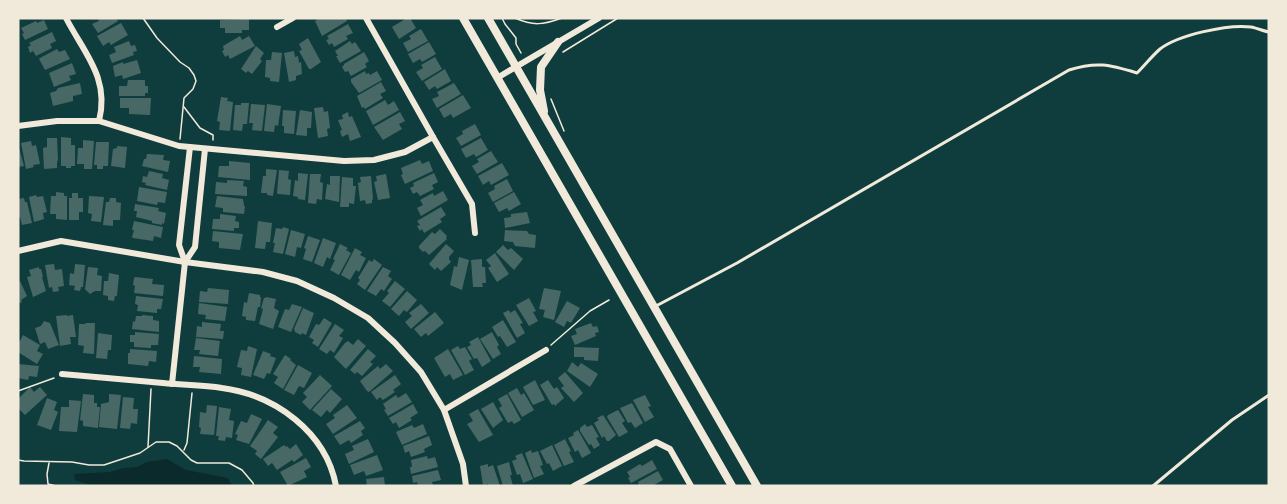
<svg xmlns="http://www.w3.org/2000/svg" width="1287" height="504" viewBox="0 0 1287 504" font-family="Overpass,sans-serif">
	<rect width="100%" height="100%" fill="#0f3d3e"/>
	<polygon fill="#0a2a2b" points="167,459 186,470 228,478 232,486 93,486 75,480 74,474 110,472 124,468 137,467 147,462"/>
	<g fill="#486865">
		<polygon points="98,18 116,18 118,21 98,33 92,24 99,21"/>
		<polygon points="320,18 346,18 347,21 322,36 315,21"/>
		<polygon points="407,18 410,18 416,28 399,39 392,27"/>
		<polygon points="249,19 249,30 242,30 242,33 225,33 225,28 220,28 220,20"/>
		<polygon points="44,20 48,29 25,40 22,34 24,33 21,28 36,21 37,23"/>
		<polygon points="121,23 128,35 111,45 109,42 103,46 97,36"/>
		<polygon points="348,24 353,33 346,36 348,39 334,47 332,43 329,45 326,40 329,39 327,36"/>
		<polygon points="421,29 428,41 408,52 403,43 411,39 409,36"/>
		<polygon points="52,32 56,41 50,44 52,48 36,56 33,51 30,53 28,47 31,45 29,43"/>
		<polygon points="240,36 242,40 249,36 255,46 230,59 228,55 225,57 222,51 224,50 223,46"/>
		<polygon points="308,38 321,62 311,69 309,69 299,51 302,50 299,44"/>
		<polygon points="129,41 131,46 135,45 137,51 133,52 134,55 112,63 109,55 116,52 114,47"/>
		<polygon points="350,41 352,44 355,42 361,51 340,63 336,56 338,56 335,51"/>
		<polygon points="429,42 436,54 422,62 420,59 413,63 408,54"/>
		<polygon points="256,46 264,53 260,59 262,61 252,74 248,71 246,73 241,69"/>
		<polygon points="57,49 59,52 65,50 70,59 45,70 39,59 40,58"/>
		<polygon points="294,51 295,57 298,56 299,63 301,62 302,74 296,76 296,80 289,82 284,53"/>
		<polygon points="272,52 282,53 279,82 270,81 270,78 265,77 266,60 271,60"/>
		<polygon points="364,52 369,61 365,64 367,67 351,76 348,71 345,72 342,67 344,65 344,64"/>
		<polygon points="435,57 442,69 422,81 416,72 423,68 421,65"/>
		<polygon points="137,60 141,73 123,79 122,75 115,77 113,66 123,62 123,64"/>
		<polygon points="72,63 76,74 69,76 71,80 54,87 49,73"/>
		<polygon points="445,69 451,81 437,89 435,86 429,90 424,82"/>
		<polygon points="365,71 366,74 369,73 370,75 377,71 382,80 359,93 351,82 351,79"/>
		<polygon points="128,80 145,80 145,86 148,86 148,93 145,93 145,96 119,96 119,86 127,86"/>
		<polygon points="381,82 386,91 380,94 383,98 365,109 364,107 362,108 357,96"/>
		<polygon points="80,83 82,94 73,96 73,101 53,106 50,93 56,91 58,88"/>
		<polygon points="454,83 461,94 437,108 432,99 439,96 437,92"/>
		<polygon points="463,95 471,108 453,118 451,114 444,118 439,109"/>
		<polygon points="221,97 228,98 227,101 233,102 230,131 219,130 220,122 217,121"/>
		<polygon points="120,98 151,98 150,115 129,114 129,108 120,108"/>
		<polygon points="385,100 388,105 394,101 399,110 373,125 366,111"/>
		<polygon points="241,103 249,103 247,124 243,124 242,131 233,130 235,105 241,105"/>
		<polygon points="251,104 265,105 262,131 252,130 253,123 249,123"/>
		<polygon points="267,104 281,106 278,126 275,125 274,132 264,131"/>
		<polygon points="323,107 324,112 328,111 330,128 327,129 328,136 318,138 314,108"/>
		<polygon points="283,110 296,111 294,134 284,133 284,126 282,126"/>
		<polygon points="300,110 312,112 311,128 307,128 307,136 296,135"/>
		<polygon points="348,112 349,117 352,116 361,137 350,141 348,134 342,137 340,131 342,130 338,120 343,119 342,115"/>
		<polygon points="400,112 405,121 399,124 402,129 383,140 374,127"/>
		<polygon points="475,124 481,135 461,146 456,138 463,134 462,131"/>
		<polygon points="61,137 71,138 71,145 75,145 75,166 71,166 71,168 66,168 66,166 61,166"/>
		<polygon points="47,138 57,138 58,160 57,162 57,168 44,169 43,148 47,147"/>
		<polygon points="481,138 488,150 476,157 474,154 466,158 461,149"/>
		<polygon points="83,140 94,141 92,169 84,169 84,164 77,164 78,148 83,148"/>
		<polygon points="31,141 32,146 36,145 40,164 33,165 34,167 26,169 21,143"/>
		<polygon points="96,142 109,142 108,166 103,166 103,169 97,169 97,165 94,165"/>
		<polygon points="18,144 24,166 18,167"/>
		<polygon points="117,146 127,147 125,168 111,166 113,149 117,148"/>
		<polygon points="491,151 498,162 477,174 472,166 479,162 477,159"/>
		<polygon points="147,154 164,155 163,160 170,161 168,172 142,166 144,159 146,159"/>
		<polygon points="420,160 422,164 429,161 433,171 405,184 401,175 403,174 401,168"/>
		<polygon points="229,161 250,163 250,180 218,177 219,166 229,166"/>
		<polygon points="502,163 509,175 491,185 489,181 483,185 478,176"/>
		<polygon points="266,169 277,170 273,196 267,195 267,193 261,193 263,176 266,176"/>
		<polygon points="279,170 289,171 288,179 291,180 290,195 278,194 277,193"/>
		<polygon points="149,171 163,174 162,178 169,180 167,190 145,185 146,183 142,182 143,176 147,177"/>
		<polygon points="298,173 308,174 305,200 298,199 298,197 293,196 295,180 298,181"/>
		<polygon points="434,173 438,182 432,185 434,189 420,196 417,192 413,194 410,188 414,186 413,183"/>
		<polygon points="310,174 321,174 320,182 323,183 322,200 317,199 316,204 308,203"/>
		<polygon points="386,174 390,198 378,200 374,182 377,181 376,176"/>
		<polygon points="330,176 340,176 339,202 325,199 327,184 330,185"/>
		<polygon points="371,176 373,199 372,200 372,203 366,204 365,200 360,201 358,183 361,182 360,177"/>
		<polygon points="342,177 353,178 353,186 356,186 354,204 349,203 349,207 340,207"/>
		<polygon points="507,179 513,191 493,202 488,193 495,189 494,186"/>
		<polygon points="227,180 244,181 243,186 247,187 247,196 215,194 216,182 227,183"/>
		<polygon points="139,187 167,192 165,203 158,202 157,205 137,201"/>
		<polygon points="443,191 448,200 421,216 417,208 423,205 420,200 433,193 434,196"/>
		<polygon points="56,192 64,193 64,196 67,196 67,220 56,219 56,214 50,214 51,196 56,196"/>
		<polygon points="514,192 521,204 509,211 507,208 499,212 494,203"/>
		<polygon points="72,193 78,193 78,198 83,198 83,212 79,212 79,220 69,220 69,198 72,198"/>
		<polygon points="36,195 37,197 43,196 47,212 43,213 44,219 34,222 29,197"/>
		<polygon points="89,196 104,197 101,222 91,221 92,214 88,213"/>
		<polygon points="217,196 243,199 244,206 245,206 244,214 223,212 223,208 215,207"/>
		<polygon points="24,198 25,202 27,202 32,223 22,225 20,217 18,218 18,199"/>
		<polygon points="110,198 116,198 116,202 121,203 120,220 113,220 113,226 103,225 106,202 109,202"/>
		<polygon points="135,204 159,208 158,211 166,213 164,224 162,223 162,225 152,223 152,221 136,217 137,211 134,211"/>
		<polygon points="441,207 446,215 440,219 442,222 424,233 422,229 420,231 417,226 420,225 417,221"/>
		<polygon points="527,212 530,223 505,228 504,218 511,217 511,214"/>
		<polygon points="220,214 236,216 235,221 239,222 239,228 234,228 234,231 212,229 213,219 220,219"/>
		<polygon points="134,221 163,227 161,238 154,236 153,241 133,238 132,237 134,230 132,230"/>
		<polygon points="258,221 272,223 270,242 266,242 265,249 255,248"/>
		<polygon points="283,227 289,229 283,254 273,252 275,243 273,243 276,228 282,229"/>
		<polygon points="440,229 447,236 446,238 447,239 429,255 425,251 423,252 419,248 419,246 432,232 435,234"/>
		<polygon points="291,230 305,234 301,248 297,247 295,257 285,254"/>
		<polygon points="505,230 527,231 529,234 536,235 535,248 515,246 513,242 504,241"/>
		<polygon points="213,231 243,234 240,250 219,248 219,242 212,241"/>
		<polygon points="308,236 320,240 312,262 303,259 306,249 304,248"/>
		<polygon points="323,238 336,243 330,259 327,257 323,267 314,263"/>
		<polygon points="340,244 348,248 346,250 351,253 339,275 330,270 335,260 333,259"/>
		<polygon points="446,244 454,251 449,257 449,259 451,262 441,271 437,267 435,270 429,264"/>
		<polygon points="503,245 508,250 511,248 523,259 514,270 496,252"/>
		<polygon points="355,248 362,252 360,255 366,258 359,272 356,270 350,280 341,275"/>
		<polygon points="495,253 509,274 497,282 488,268 491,266 486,260"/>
		<polygon points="459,257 469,260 462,290 450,285 454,266 457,267"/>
		<polygon points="374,259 382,265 365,290 357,284 360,280 358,278 369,260 372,262"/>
		<polygon points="482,259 482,267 485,267 486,283 482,283 483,287 473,287 471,260"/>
		<polygon points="54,264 55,270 62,269 64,286 58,287 59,291 53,292 52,287 49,288 45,265"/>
		<polygon points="75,264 85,265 83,287 81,287 80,291 74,290 75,286 69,285 70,273 74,274"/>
		<polygon points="39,267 39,269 41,269 43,277 42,277 46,291 33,297 27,277 31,276 29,270"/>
		<polygon points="88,267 98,268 97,275 102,276 101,291 95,291 90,294 85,289"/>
		<polygon points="383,267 391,271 388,276 392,279 384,291 381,289 376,296 367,291"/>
		<polygon points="109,273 119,275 117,296 115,296 114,301 108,300 108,296 103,295 104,281 108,281"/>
		<polygon points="135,277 153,279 152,284 164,285 163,296 134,293 135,286 133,285 134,278"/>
		<polygon points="20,281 27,296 21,300 22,302 18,304 18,282"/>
		<polygon points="395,281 405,289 390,307 382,301 389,293 387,291"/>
		<polygon points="208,288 229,290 228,304 199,302 200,291 207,292"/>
		<polygon points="544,288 561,291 554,320 543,317 545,310 539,309"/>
		<polygon points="407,291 417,300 407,312 404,310 399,316 391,309"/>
		<polygon points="249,293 260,295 260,297 261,297 260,307 258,307 255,321 246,320 246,317 242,316 244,302 247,303"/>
		<polygon points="136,296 163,299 161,309 157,309 157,313 137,311 138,305 135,304"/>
		<polygon points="266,297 276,299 274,308 279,311 273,329 259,324 263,309 261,308 264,298 265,298"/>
		<polygon points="529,298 536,311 533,312 538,321 529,326 516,305"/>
		<polygon points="567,301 580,308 571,323 567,321 564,327 555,322"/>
		<polygon points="199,303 227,307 225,321 205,319 206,315 198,314"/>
		<polygon points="292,304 302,307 291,332 278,327 285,309 289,310"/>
		<polygon points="421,304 429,313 411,329 405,322 412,316 409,313"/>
		<polygon points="303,308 314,313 306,335 302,333 301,335 295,332 294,329"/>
		<polygon points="509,310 510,313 515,310 523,323 520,324 525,333 517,338 503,313"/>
		<polygon points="435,312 444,323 428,336 426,333 421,337 414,329"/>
		<polygon points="67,315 67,316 73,315 76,337 70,337 71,344 60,346 56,316"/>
		<polygon points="142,315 153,316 153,320 159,321 159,332 132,329 133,321 135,322 136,316 142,316"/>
		<polygon points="324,318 332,323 318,347 312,343 314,340 309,337 316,324 319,325"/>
		<polygon points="503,320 516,342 507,347 500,336 498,337 492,327"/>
		<polygon points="44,321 50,323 59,345 48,349 45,342 40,344 35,328 41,326"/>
		<polygon points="202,322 221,324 220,331 224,331 223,339 196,337 197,326 202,327"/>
		<polygon points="86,323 95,323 94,354 83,353 84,346 78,345 79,324 85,324"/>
		<polygon points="591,323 593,327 597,326 599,332 595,333 596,336 575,345 571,336 577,334 575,329"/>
		<polygon points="335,324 344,330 339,336 343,338 334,353 330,350 327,354 319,349"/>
		<polygon points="135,332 159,334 158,345 151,345 151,348 134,347 134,342 130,342 130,335 135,335"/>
		<polygon points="492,332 499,345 497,347 501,354 493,359 480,339"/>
		<polygon points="98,333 112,335 111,350 108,350 107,359 96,358"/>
		<polygon points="23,335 40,345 37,351 43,354 37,364 18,352 18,340 20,341"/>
		<polygon points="478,337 491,361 482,367 477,358 474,359 467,347 471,345 469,342"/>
		<polygon points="196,338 220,341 218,356 199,354 200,350 194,350"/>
		<polygon points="358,339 366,346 346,369 334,357 345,343 348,341 353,345"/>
		<polygon points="248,346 257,349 251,377 241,375 242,368 237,367 241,350 247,351"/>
		<polygon points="458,346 460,349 465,347 472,359 469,361 474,370 465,375 451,350"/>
		<polygon points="574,347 599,348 598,361 584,360 584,357 574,357"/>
		<polygon points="130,349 157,351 156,362 149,361 148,366 128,364 128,353 130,353"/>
		<polygon points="368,349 376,356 370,362 373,364 362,376 357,372 355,374 350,370"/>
		<polygon points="448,349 463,375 453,380 450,374 445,377 434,358"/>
		<polygon points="263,351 271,354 270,356 276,358 270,374 267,373 264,379 253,375"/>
		<polygon points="285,355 291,359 290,360 296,365 283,389 274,383 278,377 273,374"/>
		<polygon points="194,356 222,359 221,374 199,372 200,367 193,367"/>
		<polygon points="572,362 578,367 581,363 598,374 590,387 567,371"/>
		<polygon points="18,364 39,366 37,377 29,376 28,380 18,378"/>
		<polygon points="386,364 393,371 369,392 367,391 360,381 378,366 380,369"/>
		<polygon points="298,365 312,373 304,388 299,386 294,395 284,390"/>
		<polygon points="565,372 583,393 574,402 561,388 564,386 558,378"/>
		<polygon points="320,375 332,386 310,410 302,402 307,397 303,393"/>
		<polygon points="395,375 401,384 393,390 395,392 383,400 380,397 377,400 371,392"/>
		<polygon points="535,380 545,400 533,405 523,387"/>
		<polygon points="548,380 554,389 557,387 564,398 555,406 554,404 552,405 540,385"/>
		<polygon points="30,387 34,392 40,387 47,395 25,415 18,408 18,399"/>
		<polygon points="517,388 521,395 524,393 534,410 522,417 508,393"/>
		<polygon points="331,389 342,399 330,413 327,410 321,417 312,410"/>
		<polygon points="406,393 412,402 388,416 384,410 386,409 383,404 396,395 398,398"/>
		<polygon points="83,394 94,395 94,403 97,403 97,407 100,407 98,428 83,426 83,421 80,420"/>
		<polygon points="109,394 121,395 117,429 99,427 101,404 109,402"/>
		<polygon points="507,394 521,420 514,424 512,421 508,423 499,408 502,406 498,399"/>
		<polygon points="645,395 651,406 648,407 654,417 645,422 633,400"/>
		<polygon points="123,397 134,398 133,409 138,409 137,424 131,423 130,429 120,428"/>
		<polygon points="47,398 57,402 54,410 58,412 51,430 37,425"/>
		<polygon points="69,400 81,401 77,432 59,431 61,407 69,407"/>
		<polygon points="493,402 503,420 493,428 481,409"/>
		<polygon points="632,403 643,423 635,428 631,422 628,423 620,408"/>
		<polygon points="413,404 418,413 410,418 412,420 399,428 396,422 393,424 389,418"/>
		<polygon points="207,405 217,406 214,435 200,434 201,428 199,427 200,412 206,413"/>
		<polygon points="347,405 357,418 333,434 326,424 335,418 333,415"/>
		<polygon points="219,407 231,409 229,420 234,421 232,438 226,437 225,441 218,440 219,436 216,436"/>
		<polygon points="478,409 493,435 479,442 467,424 473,421 469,414"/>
		<polygon points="618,410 625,421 622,423 628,432 619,437 607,417 608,415"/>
		<polygon points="251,414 262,419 249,444 236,440 238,435 235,434 241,421 247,423"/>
		<polygon points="603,415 616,435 609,441 607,441 604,436 602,438 594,423 599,420 597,418"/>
		<polygon points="268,420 278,427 273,433 278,437 261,459 255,454 257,451 250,446"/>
		<polygon points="360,421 365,428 361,431 363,435 351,443 349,440 340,445 334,436"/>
		<polygon points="423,424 427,434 402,445 396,432 412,425 414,428"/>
		<polygon points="585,424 587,427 592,425 599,437 596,438 600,445 594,449 591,444 589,445 580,431 580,428"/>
		<polygon points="578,430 591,453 582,458 578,450 575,452 568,438 574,435 573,433"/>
		<polygon points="429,436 432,445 424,449 425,452 411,457 409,451 405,453 403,446"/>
		<polygon points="368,439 374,452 349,464 345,454 354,450 352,446"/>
		<polygon points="565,439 571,451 569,452 574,462 564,466 554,445"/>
		<polygon points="296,444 303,455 294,462 292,460 277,470 272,463 268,466 263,459 284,445 286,447 287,446 290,449"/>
		<polygon points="552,445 562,466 553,471 549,463 547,464 540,451"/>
		<polygon points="531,450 532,453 538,451 543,465 540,466 544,474 534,478 525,453"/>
		<polygon points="522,453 533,479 523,483 520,474 517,475 512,461 517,459 515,456"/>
		<polygon points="377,455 383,470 366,476 364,471 354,475 350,465"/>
		<polygon points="427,456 428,459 435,457 438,467 411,474 410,467 412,467 411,460"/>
		<polygon points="306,458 311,467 304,471 307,477 288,486 280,472"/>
		<polygon points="652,460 657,469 631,483 628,478 630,477 627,472 640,464 642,466"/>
		<polygon points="509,462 512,475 510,475 513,486 503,486 497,466"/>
		<polygon points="488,464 488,467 493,465 500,486 488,486 488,484 483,485 480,466"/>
		<polygon points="438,470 441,480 432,482 433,485 418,486 417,482 413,483 412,476"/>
		<polygon points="658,471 663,480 654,485 655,486 635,486 639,484 638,482"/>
		<polygon points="384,477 385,486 367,486 366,479"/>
	</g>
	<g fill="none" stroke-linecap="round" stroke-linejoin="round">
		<g stroke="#f1e9da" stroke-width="1.5">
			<polyline points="143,18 157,38 180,62 189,68 194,75 196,81 193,89 184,98 180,139"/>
			<polyline points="502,18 505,24 516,38 516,44 521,53"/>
			<path d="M515 18C533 26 543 25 562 18"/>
			<polyline points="563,52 618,18"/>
			<polyline points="551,99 564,131"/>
			<polyline points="184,107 200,128 213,135 213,140"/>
			<polyline points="551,345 590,311 609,300"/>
			<polyline points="18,391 54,378"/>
			<polyline points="148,447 151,389"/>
			<polyline points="184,450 187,443 192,393"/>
			<polyline points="18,460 24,461 72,462 89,465 104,465 140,453 156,442 169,442 177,446 191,460 197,463 229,463 242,470 253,483 254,486"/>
			<polyline points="49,463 47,474 48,484 56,486"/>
		</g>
		<g stroke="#f1e9da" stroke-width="3">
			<path d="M656 306 737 263 1069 70C1097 61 1110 65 1137 73 1145 65 1152 56 1160 49 1178 35 1228 24 1251 27 1257 28 1263 31 1269 32"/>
			<polyline points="1153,486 1232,420 1269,395"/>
		</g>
		<g stroke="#f1e9da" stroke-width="6">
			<path d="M66 18C84 53 110 78 99 121"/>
			<polyline points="277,27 293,18"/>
			<polyline points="497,78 599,18"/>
			<polyline points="18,126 57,121 99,121 179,146 344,161 374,160 405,152 433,137 366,18"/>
			<polyline points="433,137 472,204 475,233"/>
			<polyline points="18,251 61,241 185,262 263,272 297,281 334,298 368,318 395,343 421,372 444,410 463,464 466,486"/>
			<polyline points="185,262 195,247 205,149"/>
			<path d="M62 374C96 377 129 380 163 383 182 385 203 385 222 388 275 395 326 432 336 486"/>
			<polyline points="172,384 185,262 179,245 190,147"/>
			<polyline points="444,410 546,350"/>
			<polyline points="574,486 656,442 670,449 691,486"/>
		</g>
		<g stroke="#f1e9da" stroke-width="8">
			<polyline points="463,18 732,486"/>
			<polyline points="488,18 757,486"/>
			<polyline points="544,111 540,90 541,67 558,42"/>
		</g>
	</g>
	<rect width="1287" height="504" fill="none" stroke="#f1e9da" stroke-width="39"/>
</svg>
